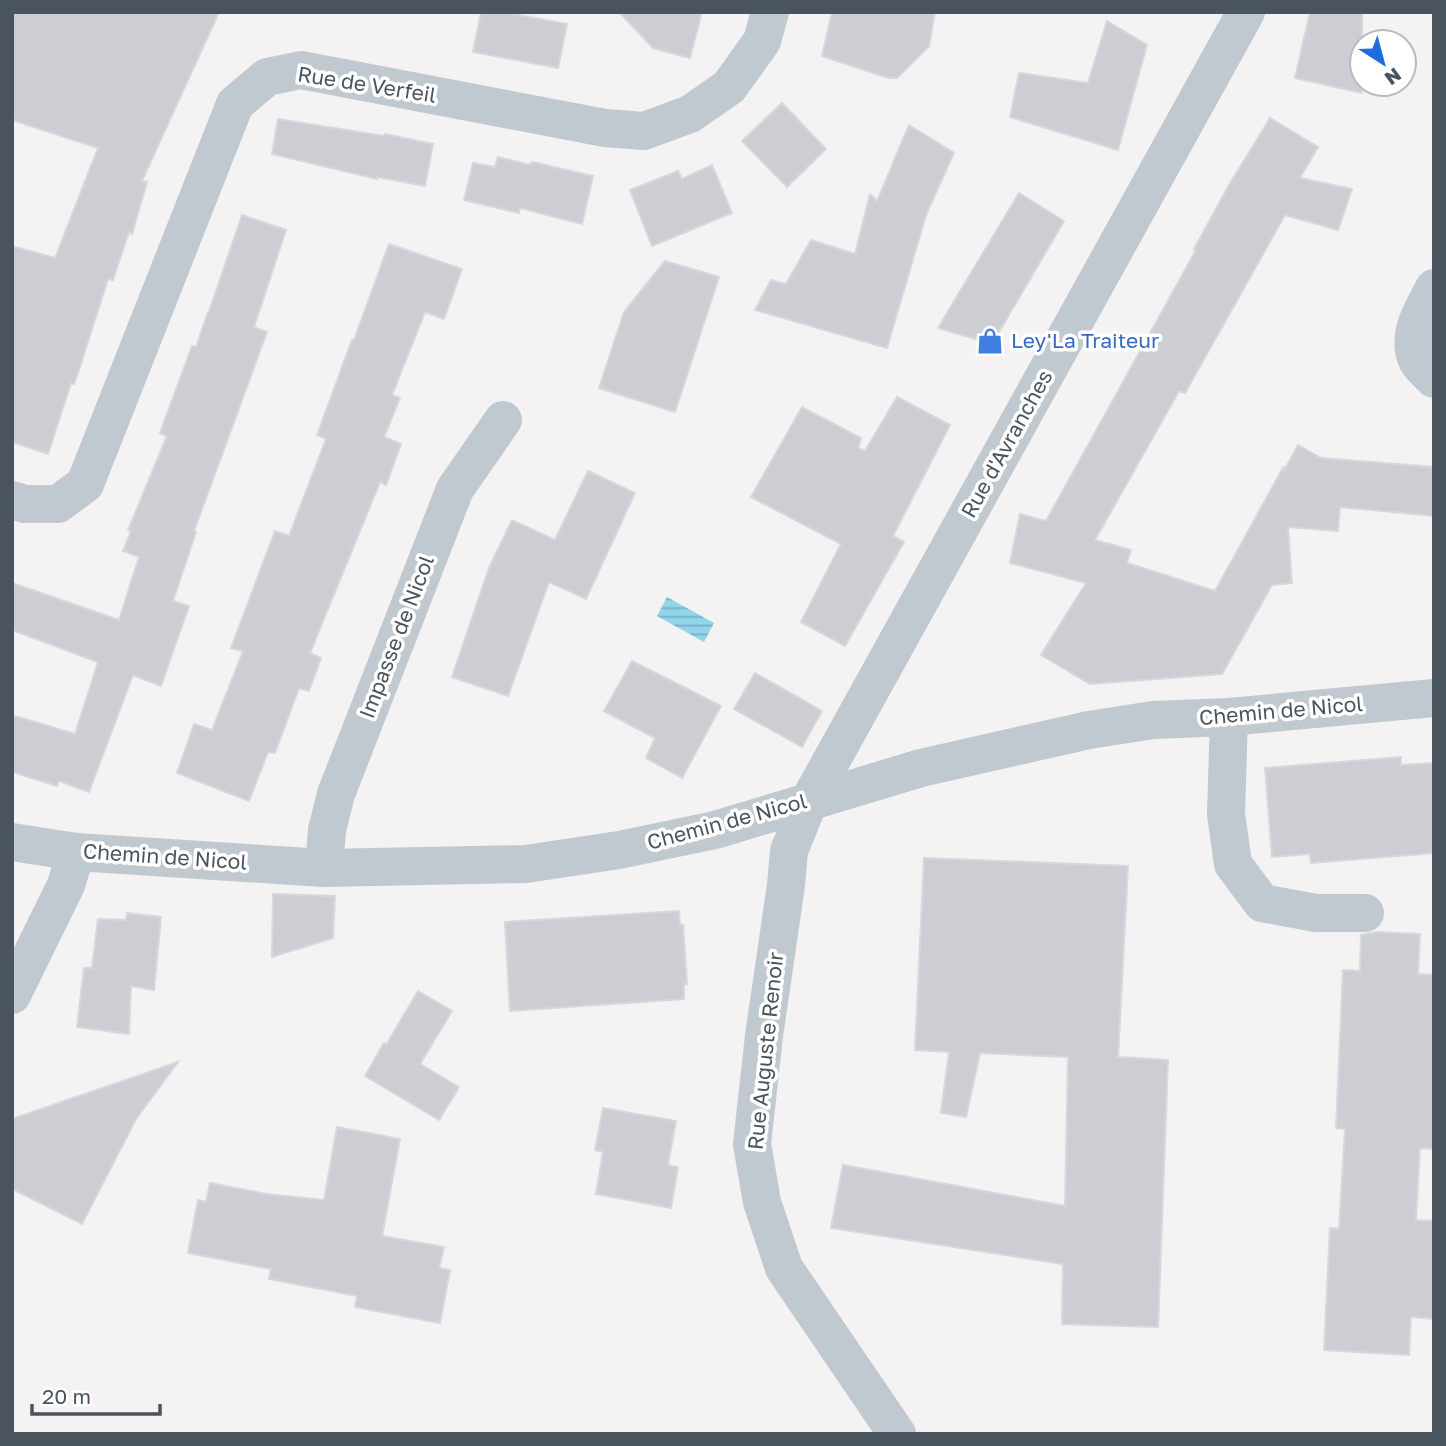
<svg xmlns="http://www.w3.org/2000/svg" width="1446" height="1446" viewBox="0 0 1446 1446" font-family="'Golos Text',sans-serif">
	<defs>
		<pattern id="water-rules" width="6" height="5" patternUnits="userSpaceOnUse" patternTransform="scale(1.75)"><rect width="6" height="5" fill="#91d5eb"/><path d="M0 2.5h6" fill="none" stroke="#78afc2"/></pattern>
	</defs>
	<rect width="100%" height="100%" fill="#f4f2f2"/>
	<polygon fill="url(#water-rules)" points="667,597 714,623 704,642 657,616"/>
	<g fill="#ccced4" stroke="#d6d8dd" stroke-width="2">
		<polygon points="12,12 219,12 142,181 147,182 132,234 129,232 113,280 108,279 79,370 74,384 71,383 48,454 12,442 12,246 55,258 98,148 12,120"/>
		<polygon points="481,12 503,12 567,24 558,68 473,52"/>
		<polygon points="619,12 702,12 690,58 653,48"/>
		<polygon points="832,12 935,12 929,46 897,78 888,78 822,56"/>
		<polygon points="1310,12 1362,12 1362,93 1295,78"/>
		<polygon points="1107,21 1147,45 1118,150 1010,117 1019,73 1088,83"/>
		<polygon points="782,103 826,149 787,187 742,141"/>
		<polygon points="1270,118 1318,147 1300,178 1352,189 1338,230 1285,215 1185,393 1179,391 1095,540 1131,550 1127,563 1215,591 1284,466 1284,471 1298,445 1321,458 1434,467 1434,516 1340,507 1338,531 1288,527 1292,583 1272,585 1222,674 1090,684 1041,655 1086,583 1010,563 1020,514 1046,521 1196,250 1194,249 1229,185"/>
		<polygon points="278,119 384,136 385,134 433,144 425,186 377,177 377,179 272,154"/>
		<polygon points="909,125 954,153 926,215 887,348 755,310 771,280 786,284 811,240 855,254 870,194 877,201"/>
		<polygon points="498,157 531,165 532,162 593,176 582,224 520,208 519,213 464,200 473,163 495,167"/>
		<polygon points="712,165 732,213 652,246 630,190 678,171 682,179"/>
		<polygon points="1019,193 1064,221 992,344 938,328"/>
		<polygon points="242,215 286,230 254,327 267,332 194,531 196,532 173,601 189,606 161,686 133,675 89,792 59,781 57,786 12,772 12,715 75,734 98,662 12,630 12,583 119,620 139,557 123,551 131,531 128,530 167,436 160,433 192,346 196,347 208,312 209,312"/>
		<polygon points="389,244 462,269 444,319 425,312 392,395 400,398 384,437 401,444 386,485 380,482 310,653 321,658 309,691 299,688 275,753 268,752 249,801 177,773 194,724 212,730 243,651 231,648 275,531 289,536 326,439 317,435 352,340 354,340"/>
		<polygon points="665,261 719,277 675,412 599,388 624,312"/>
		<polygon points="897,397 950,425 893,536 904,542 845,646 801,622 841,544 751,497 802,407 861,438 858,448 865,451"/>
		<polygon points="588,471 635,493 586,599 549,582 508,696 452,677 489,568 512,520 555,540"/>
		<polygon points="632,661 721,706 682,778 646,758 655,738 604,711"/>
		<polygon points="755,673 822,711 802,747 734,709"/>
		<polygon points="1401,757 1401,765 1434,763 1434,853 1311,863 1310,854 1272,857 1265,768"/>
		<polygon points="924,858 1128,866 1118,1057 1168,1060 1158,1327 1062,1324 1063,1264 831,1228 843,1165 1065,1206 1068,1057 980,1053 966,1117 941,1113 949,1052 915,1050"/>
		<polygon points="273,894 335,896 333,938 272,957"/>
		<polygon points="679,911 680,925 683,925 687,984 684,984 684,999 510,1011 505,922"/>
		<polygon points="127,913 161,917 154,990 131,986 129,1034 77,1027 84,968 92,968 98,919 126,920"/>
		<polygon points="1376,932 1420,934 1418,974 1434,975 1434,1149 1420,1148 1416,1220 1434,1221 1434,1319 1411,1317 1409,1355 1324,1350 1330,1228 1339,1229 1345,1129 1336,1128 1343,970 1360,971 1361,935"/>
		<polygon points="418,991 452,1011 420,1064 459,1087 439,1120 365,1076 384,1043 386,1045"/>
		<polygon points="178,1062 136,1119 82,1224 12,1189 12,1119"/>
		<polygon points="603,1108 676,1121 668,1165 678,1167 671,1208 596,1194 603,1152 595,1150"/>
		<polygon points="337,1127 400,1139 382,1236 444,1247 439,1268 450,1270 440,1323 355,1307 357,1296 269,1279 271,1269 188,1253 198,1200 206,1202 210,1183 266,1194 324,1200"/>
	</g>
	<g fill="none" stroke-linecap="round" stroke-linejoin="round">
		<g stroke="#c0c9d0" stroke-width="38">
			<path d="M1434 288C1422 311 1405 336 1418 362 1422 368 1429 374 1434 379"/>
			<polyline points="12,500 25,504 58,504 85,484 235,104 267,77 301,70 605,128 644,131 690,114 729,87 762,41 770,12"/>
			<polyline points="1229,717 1226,814 1233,864 1262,903 1316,913 1365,913"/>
			<polyline points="12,842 76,852 324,868 526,864 619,850 715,830 921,768 1089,730 1153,720 1229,717 1434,698"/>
			<polyline points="324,868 327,830 336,794 455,489 503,420"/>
			<polyline points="12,995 66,885 76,852"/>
			<polyline points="897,1434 784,1268 762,1202 752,1144 764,1036 786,885 789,851 809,801 1246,12"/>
		</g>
	</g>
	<defs>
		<g id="shop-bare" transform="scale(2.1)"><path d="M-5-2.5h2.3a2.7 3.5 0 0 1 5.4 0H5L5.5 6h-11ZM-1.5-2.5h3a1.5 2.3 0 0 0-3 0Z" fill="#3f7fe0" stroke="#fff" stroke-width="2.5" paint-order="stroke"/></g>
	</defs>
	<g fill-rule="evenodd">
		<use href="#shop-bare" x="990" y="341"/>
	</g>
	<g text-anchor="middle" stroke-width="7" stroke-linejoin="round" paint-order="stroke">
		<g font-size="21" fill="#4a545f" stroke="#fff">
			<text transform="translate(367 85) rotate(9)" y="7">Rue de Verfeil</text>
			<text transform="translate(1007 444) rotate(-61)" y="7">Rue d'Avranches</text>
			<text transform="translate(397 637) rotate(-69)" y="7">Impasse de Nicol</text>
			<text transform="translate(1281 711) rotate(-5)" y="7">Chemin de Nicol</text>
			<text transform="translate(727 822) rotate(-15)" y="7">Chemin de Nicol</text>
			<text transform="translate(165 857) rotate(4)" y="7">Chemin de Nicol</text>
			<text transform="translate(766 1051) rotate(-84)" y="7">Rue Auguste Renoir</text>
		</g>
		<g font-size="21" fill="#366cbe" stroke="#fff" text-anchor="start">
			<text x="1011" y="348">Ley'La Traiteur</text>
		</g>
	</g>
	<rect width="1446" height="1446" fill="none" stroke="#4a545f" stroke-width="28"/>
	<g transform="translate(1383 63) rotate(144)"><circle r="33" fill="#ffffff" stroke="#b7bbbf" stroke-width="2"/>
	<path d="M0-5L12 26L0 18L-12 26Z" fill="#1f6ce1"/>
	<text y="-10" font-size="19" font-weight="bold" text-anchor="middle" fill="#4a545f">N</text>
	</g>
	<path d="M32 1404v10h128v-10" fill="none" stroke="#4a545f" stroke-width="3.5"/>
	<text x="42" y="1404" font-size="21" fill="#4a545f" stroke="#ffffff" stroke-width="5" paint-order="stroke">20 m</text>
</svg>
